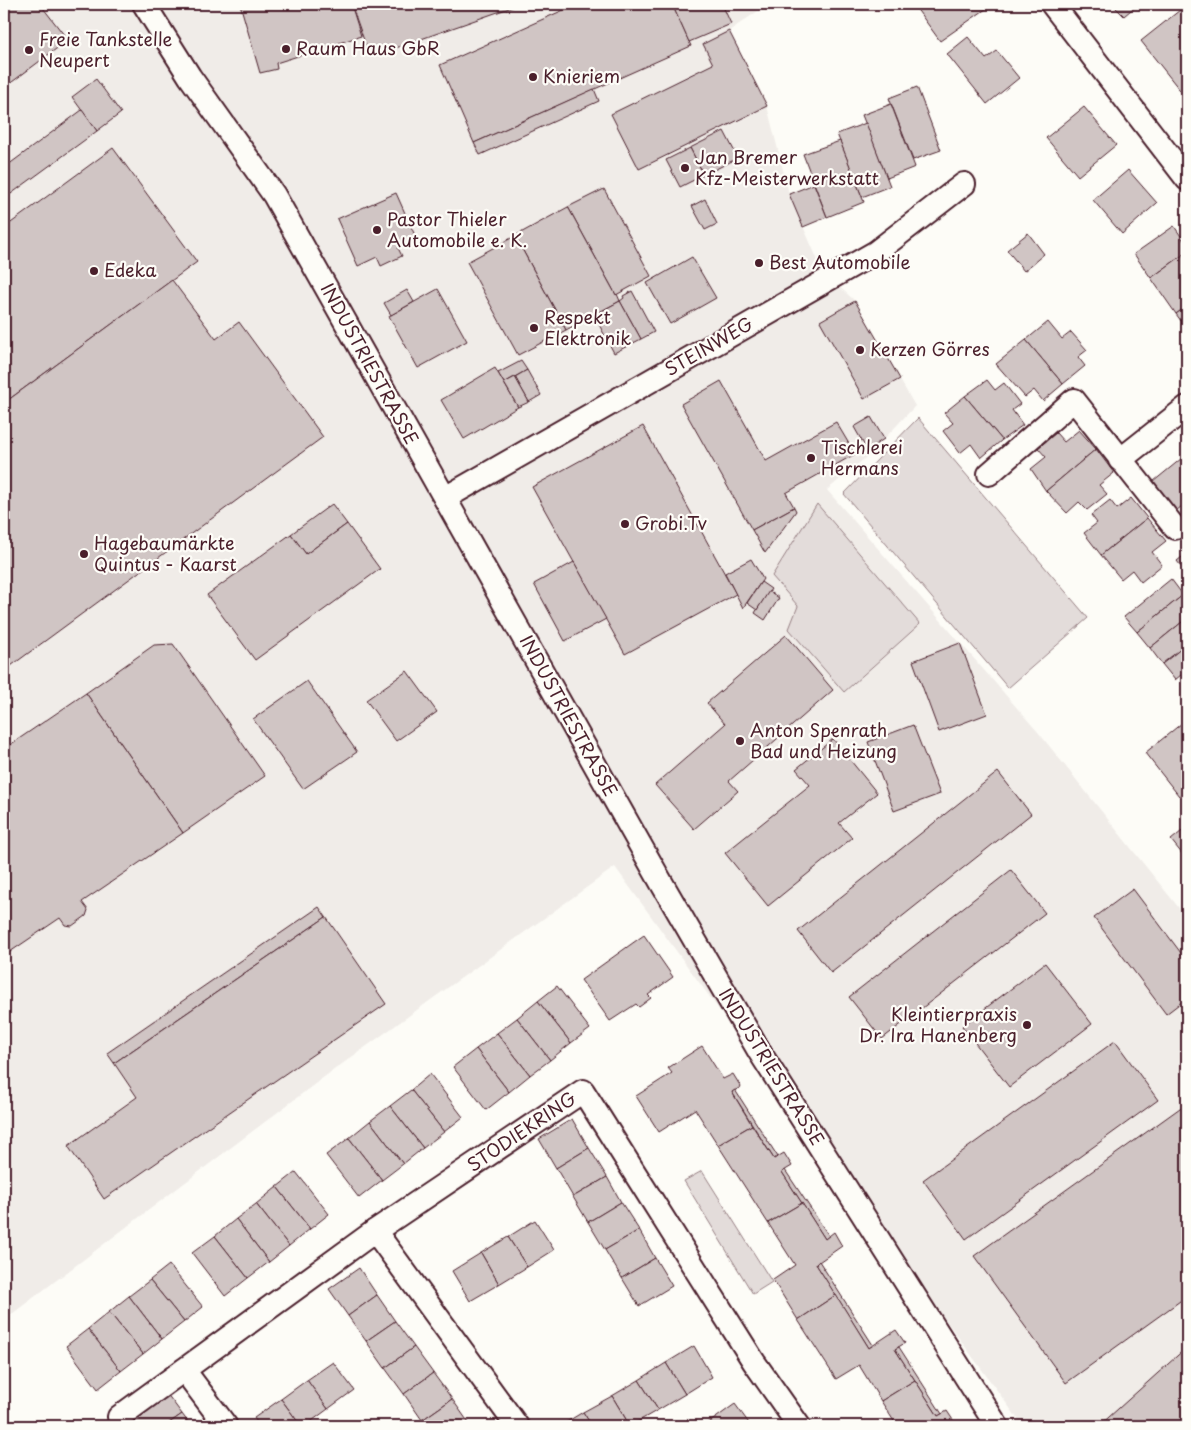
<svg xmlns="http://www.w3.org/2000/svg" width="1191" height="1430" viewBox="0 0 1191 1430" font-family="'Playpen Sans',sans-serif">
	<rect width="100%" height="100%" fill="#fdfcf7"/>
	<filter id="ink" filterUnits="userSpaceOnUse"><feTurbulence type="fractalNoise" baseFrequency=".02" numOctaves="2"/><feDisplacementMap in="SourceGraphic" scale="10" xChannelSelector="R" yChannelSelector="G"/><feConvolveMatrix kernelMatrix="1 2 1 2 8 2 1 2 1" color-interpolation-filters="sRGB"/></filter>
	<g filter="url(#ink)">
		<polygon fill="#f0ece8" points="4,4 768,4 729,31 767,106 789,194 823,272 855,301 915,406 869,455 827,490 1038,732 1187,918 1187,1426 1023,1426 615,867 324,1077 4,1320"/>
		<g fill="#e3dcda" stroke="#967e82">
			<polygon points="918,418 1088,618 1008,688 844,494"/>
			<polygon points="817,504 920,624 844,692 789,629 798,606 772,576"/>
			<polygon points="702,1171 772,1282 753,1294 684,1181"/>
		</g>
		<g fill="#d0c5c4" stroke="#4a1f2b">
			<polygon points="4,4 40,4 68,40 4,88"/>
			<polygon points="240,4 351,4 361,36 276,63 277,69 260,73"/>
			<polygon points="351,4 514,4 515,6 370,57"/>
			<polygon points="577,4 672,4 691,46 474,143 440,65"/>
			<polygon points="672,4 722,4 731,24 689,42"/>
			<polygon points="922,4 993,4 940,41 916,8"/>
			<polygon points="1112,4 1138,4 1124,16"/>
			<polygon points="1180,10 1187,18 1187,91 1183,94 1141,41"/>
			<polygon points="729,31 767,106 639,169 611,114 713,64 703,44"/>
			<polygon points="968,37 986,59 997,51 1019,78 987,104 947,54"/>
			<polygon points="96,79 121,113 97,131 72,97"/>
			<polygon points="917,87 941,150 913,160 889,98"/>
			<polygon points="594,89 599,101 480,155 474,143"/>
			<polygon points="891,104 915,167 887,178 862,115"/>
			<polygon points="1084,107 1116,145 1078,176 1046,138"/>
			<polygon points="82,110 97,131 4,199 4,168"/>
			<polygon points="866,123 890,186 862,197 837,134"/>
			<polygon points="724,131 738,158 704,175 690,148"/>
			<polygon points="840,141 864,202 827,217 803,154"/>
			<polygon points="113,148 197,262 4,403 4,228"/>
			<polygon points="690,148 704,175 680,187 666,160"/>
			<polygon points="1128,170 1157,203 1122,234 1093,200"/>
			<polygon points="814,184 827,217 803,227 789,194"/>
			<polygon points="604,189 651,276 616,295 568,207"/>
			<polygon points="396,193 417,240 398,248 402,256 381,266 377,257 358,266 337,219"/>
			<polygon points="705,199 717,224 705,230 692,206"/>
			<polygon points="568,207 616,295 617,294 620,301 566,330 515,236"/>
			<polygon points="1174,226 1187,245 1187,252 1151,278 1134,254"/>
			<polygon points="1028,233 1044,254 1024,271 1007,250"/>
			<polygon points="515,236 566,330 518,355 467,262"/>
			<polygon points="1187,252 1187,290 1186,291 1187,294 1187,306 1176,314 1151,278"/>
			<polygon points="692,257 716,298 670,324 647,283"/>
			<polygon points="172,280 216,339 239,322 323,437 4,671 4,403"/>
			<polygon points="438,289 467,341 418,368 389,316"/>
			<polygon points="407,290 414,302 391,315 384,303"/>
			<polygon points="632,291 654,332 641,339 620,301 624,298 623,296"/>
			<polygon points="620,301 641,339 614,353 594,315"/>
			<polygon points="855,301 900,379 864,399 820,321"/>
			<polygon points="1187,306 1187,329 1176,314"/>
			<polygon points="1048,322 1062,339 1071,332 1087,350 1078,357 1085,366 1063,384 1026,340"/>
			<polygon points="1026,340 1063,384 1043,401 1034,390 1025,397 996,364"/>
			<polygon points="521,361 527,370 504,383 498,373"/>
			<polygon points="495,368 518,407 464,439 441,400"/>
			<polygon points="527,370 541,395 529,402 515,377"/>
			<polygon points="515,377 529,402 518,407 504,383"/>
			<polygon points="987,380 995,390 1004,383 1020,404 1012,410 1023,425 1002,440 965,396"/>
			<polygon points="721,381 766,461 836,422 855,454 786,493 794,507 752,530 681,404"/>
			<polygon points="965,396 1002,440 981,458 971,444 960,453 943,431 953,423 944,413"/>
			<polygon points="871,417 884,439 867,450 854,427"/>
			<polygon points="643,426 736,594 625,654 532,487"/>
			<polygon points="1079,430 1096,449 1046,491 1031,469 1046,457 1038,448 1056,433 1064,442"/>
			<polygon points="1096,449 1114,473 1099,485 1107,494 1087,510 1079,502 1067,513 1046,491"/>
			<polygon points="1187,454 1187,502 1171,515 1148,486"/>
			<polygon points="1131,498 1147,518 1101,555 1084,533 1097,523 1091,515 1110,500 1117,509"/>
			<polygon points="332,504 347,524 306,554 291,534"/>
			<polygon points="794,507 796,511 765,553 752,530"/>
			<polygon points="1147,518 1166,541 1152,552 1162,565 1141,582 1132,570 1121,579 1101,555"/>
			<polygon points="347,524 380,569 255,660 207,595 291,534 306,554"/>
			<polygon points="1187,553 1187,574 1177,561"/>
			<polygon points="751,559 763,579 743,608 725,573"/>
			<polygon points="574,562 606,619 565,641 534,584"/>
			<polygon points="1171,579 1183,595 1137,632 1124,617"/>
			<polygon points="761,582 771,589 757,610 747,603"/>
			<polygon points="769,591 779,598 765,620 755,613"/>
			<polygon points="1183,595 1187,600 1187,618 1150,648 1137,632"/>
			<polygon points="1187,618 1187,644 1162,664 1150,648"/>
			<polygon points="786,635 833,690 729,781 738,791 694,829 655,785 725,724 707,703"/>
			<polygon points="960,643 987,714 939,732 913,661"/>
			<polygon points="173,644 265,776 183,833 86,693 154,645"/>
			<polygon points="1187,644 1187,670 1175,680 1162,664"/>
			<polygon points="407,671 437,712 396,741 366,700"/>
			<polygon points="307,681 357,752 303,789 253,719"/>
			<polygon points="86,693 183,833 82,902 88,910 86,916 72,926 65,925 60,918 4,956 4,749"/>
			<polygon points="1187,719 1187,790 1179,796 1145,753"/>
			<polygon points="913,725 940,794 894,811 868,742"/>
			<polygon points="833,739 877,793 839,823 852,838 768,906 725,853 810,785 796,769"/>
			<polygon points="998,772 1031,814 831,973 798,931"/>
			<polygon points="1187,827 1187,860 1171,840"/>
			<polygon points="1011,870 1045,913 882,1039 849,997"/>
			<polygon points="1133,889 1187,961 1187,998 1166,1014 1094,918"/>
			<polygon points="319,907 326,917 114,1063 107,1053"/>
			<polygon points="326,917 386,1004 104,1199 68,1146 137,1097 114,1063"/>
			<polygon points="644,935 673,977 648,995 651,998 639,1007 636,1004 610,1021 581,980"/>
			<polygon points="1045,963 1092,1024 1009,1087 962,1026"/>
			<polygon points="557,986 590,1029 571,1043 538,1001"/>
			<polygon points="538,1001 571,1043 550,1060 517,1018"/>
			<polygon points="517,1018 550,1060 530,1075 497,1033"/>
			<polygon points="497,1033 530,1075 509,1092 476,1049"/>
			<polygon points="1115,1041 1158,1100 966,1239 923,1180"/>
			<polygon points="702,1046 723,1079 733,1074 741,1087 732,1092 752,1125 718,1145 695,1109 659,1132 636,1096 672,1073 668,1068"/>
			<polygon points="476,1049 509,1092 486,1110 453,1067"/>
			<polygon points="430,1074 463,1117 444,1132 411,1090"/>
			<polygon points="411,1090 444,1132 423,1148 390,1106"/>
			<polygon points="735,1090 778,1157 774,1159 732,1092"/>
			<polygon points="1187,1103 1187,1296 1066,1383 974,1256"/>
			<polygon points="390,1106 423,1148 403,1164 370,1121"/>
			<polygon points="572,1119 589,1148 556,1168 539,1139"/>
			<polygon points="370,1121 403,1164 382,1180 349,1138"/>
			<polygon points="752,1125 774,1159 784,1153 792,1166 782,1172 802,1203 768,1223 718,1145"/>
			<polygon points="349,1138 382,1180 359,1198 326,1155"/>
			<polygon points="589,1148 607,1177 573,1197 556,1168"/>
			<polygon points="785,1170 829,1236 825,1239 782,1172"/>
			<polygon points="296,1172 329,1214 310,1229 277,1187"/>
			<polygon points="607,1177 621,1202 588,1222 573,1197"/>
			<polygon points="277,1187 310,1229 289,1246 256,1204"/>
			<polygon points="621,1202 639,1230 605,1250 588,1222"/>
			<polygon points="802,1203 825,1239 834,1232 842,1246 816,1264 836,1295 798,1320 773,1280 795,1265 768,1223"/>
			<polygon points="256,1204 289,1246 269,1262 236,1219"/>
			<polygon points="236,1219 269,1262 248,1278 215,1236"/>
			<polygon points="535,1220 554,1250 527,1267 508,1237"/>
			<polygon points="639,1230 655,1258 622,1278 605,1250"/>
			<polygon points="215,1236 248,1278 225,1296 192,1253"/>
			<polygon points="508,1237 527,1267 499,1284 481,1253"/>
			<polygon points="481,1253 499,1284 470,1301 452,1271"/>
			<polygon points="655,1258 672,1286 639,1306 622,1278"/>
			<polygon points="819,1261 873,1345 869,1348 816,1264"/>
			<polygon points="169,1265 203,1307 184,1322 150,1280"/>
			<polygon points="359,1268 377,1295 348,1316 329,1289"/>
			<polygon points="150,1280 184,1322 162,1339 129,1296"/>
			<polygon points="377,1295 395,1321 366,1341 348,1316"/>
			<polygon points="836,1295 869,1348 896,1330 905,1343 895,1349 915,1380 881,1401 859,1365 836,1379 798,1320"/>
			<polygon points="129,1296 162,1339 143,1354 109,1312"/>
			<polygon points="109,1312 143,1354 121,1371 88,1329"/>
			<polygon points="395,1321 414,1347 385,1368 366,1341"/>
			<polygon points="88,1329 121,1371 98,1389 66,1346"/>
			<polygon points="694,1346 712,1377 685,1394 666,1363"/>
			<polygon points="414,1347 433,1373 404,1394 385,1368"/>
			<polygon points="899,1347 942,1414 938,1416 895,1349"/>
			<polygon points="1187,1347 1187,1426 1099,1426"/>
			<polygon points="333,1362 354,1390 328,1409 307,1380"/>
			<polygon points="666,1363 685,1394 658,1410 639,1380"/>
			<polygon points="433,1373 452,1399 422,1420 404,1394"/>
			<polygon points="307,1380 328,1409 305,1426 301,1426 281,1399"/>
			<polygon points="639,1380 658,1410 630,1426 612,1396"/>
			<polygon points="915,1380 938,1416 947,1411 955,1423 949,1426 897,1426 881,1401"/>
			<polygon points="167,1394 182,1414 165,1426 123,1426"/>
			<polygon points="612,1396 630,1426 592,1426 583,1412"/>
			<polygon points="281,1399 301,1426 260,1426 254,1418"/>
			<polygon points="452,1399 471,1426 427,1426 422,1420"/>
			<polygon points="735,1404 751,1426 707,1426 706,1425"/>
			<polygon points="583,1412 592,1426 560,1426"/>
			<polygon points="182,1414 191,1426 165,1426"/>
		</g>
		<g fill="none" stroke-linecap="round" stroke-linejoin="round">
			<g stroke="#4a1f2b" stroke-width="26">
				<g id="street">
					<polyline points="144,4 190,77 274,195 661,882 759,1051 997,1426"/>
					<polyline points="1052,4 1187,179"/>
					<polyline points="1120,460 1187,407"/>
					<polyline points="989,474 1074,400 1175,528"/>
					<polyline points="445,498 876,252 964,184"/>
					<polyline points="375,1231 517,1426"/>
					<polyline points="184,1370 226,1426"/>
					<polyline points="119,1417 375,1231 583,1091 754,1362 799,1426"/>
				</g>
			</g>
			<use href="#street" stroke="#fdfcf7" stroke-width="22"/>
		</g>
	</g>
	<g fill="#4a1f2b" stroke="#fdfcf7" stroke-width="2">
		<circle cx="286" cy="49" r="5"/>
		<circle cx="29" cy="50" r="5"/>
		<circle cx="533" cy="77" r="5"/>
		<circle cx="685" cy="168" r="5"/>
		<circle cx="377" cy="230" r="5"/>
		<circle cx="759" cy="263" r="5"/>
		<circle cx="94" cy="271" r="5"/>
		<circle cx="534" cy="328" r="5"/>
		<circle cx="860" cy="350" r="5"/>
		<circle cx="811" cy="458" r="5"/>
		<circle cx="625" cy="524" r="5"/>
		<circle cx="84" cy="554" r="5"/>
		<circle cx="740" cy="741" r="5"/>
		<circle cx="1027" cy="1025" r="5"/>
	</g>
	<g text-anchor="middle" stroke-width="4.5" stroke-linejoin="round" paint-order="stroke">
		<g font-size="18" fill="#4a1f2b" stroke="#fdfcf7" text-anchor="start">
			<text x="39" y="46">Freie Tankstelle<tspan x="39" dy="21">Neupert</tspan></text>
			<text x="296" y="55">Raum Haus GbR</text>
			<text x="543" y="83">Knieriem</text>
			<text x="695" y="164">Jan Bremer<tspan x="695" dy="21">Kfz-Meisterwerkstatt</tspan></text>
			<text x="387" y="226">Pastor Thieler<tspan x="387" dy="21">Automobile e. K.</tspan></text>
			<text x="769" y="269">Best Automobile</text>
			<text x="104" y="277">Edeka</text>
			<text x="544" y="324">Respekt<tspan x="544" dy="21">Elektronik</tspan></text>
			<text x="870" y="356">Kerzen Görres</text>
			<text x="821" y="454">Tischlerei<tspan x="821" dy="21">Hermans</tspan></text>
			<text x="635" y="530">Grobi.Tv</text>
			<text x="94" y="550">Hagebaumärkte<tspan x="94" dy="21">Quintus - Kaarst</tspan></text>
			<text x="750" y="737">Anton Spenrath<tspan x="750" dy="21">Bad und Heizung</tspan></text>
			<text x="1017" y="1021" text-anchor="end">Kleintierpraxis<tspan x="1017" dy="21">Dr. Ira Hanenberg</tspan></text>
		</g>
		<g font-size="18" fill="#4a1f2b" stroke="#fdfcf7">
			<text transform="translate(709 347) rotate(-30)" y="6">STEINWEG</text>
			<text transform="translate(369 364) rotate(61)" y="6">INDUSTRIESTRASSE</text>
			<text transform="translate(568 716) rotate(61)" y="6">INDUSTRIESTRASSE</text>
			<text transform="translate(771 1067) rotate(58)" y="6">INDUSTRIESTRASSE</text>
			<text transform="translate(522 1132) rotate(-34)" y="6">STODIEKRING</text>
		</g>
	</g>
	<rect width="1191" height="1430" fill="none" stroke="#fdfcf7" stroke-width="20"/>
	<rect x="10" y="10" width="1171" height="1410" fill="none" stroke="#4a1f2b" stroke-width="2" filter="url(#ink)"/>
</svg>
